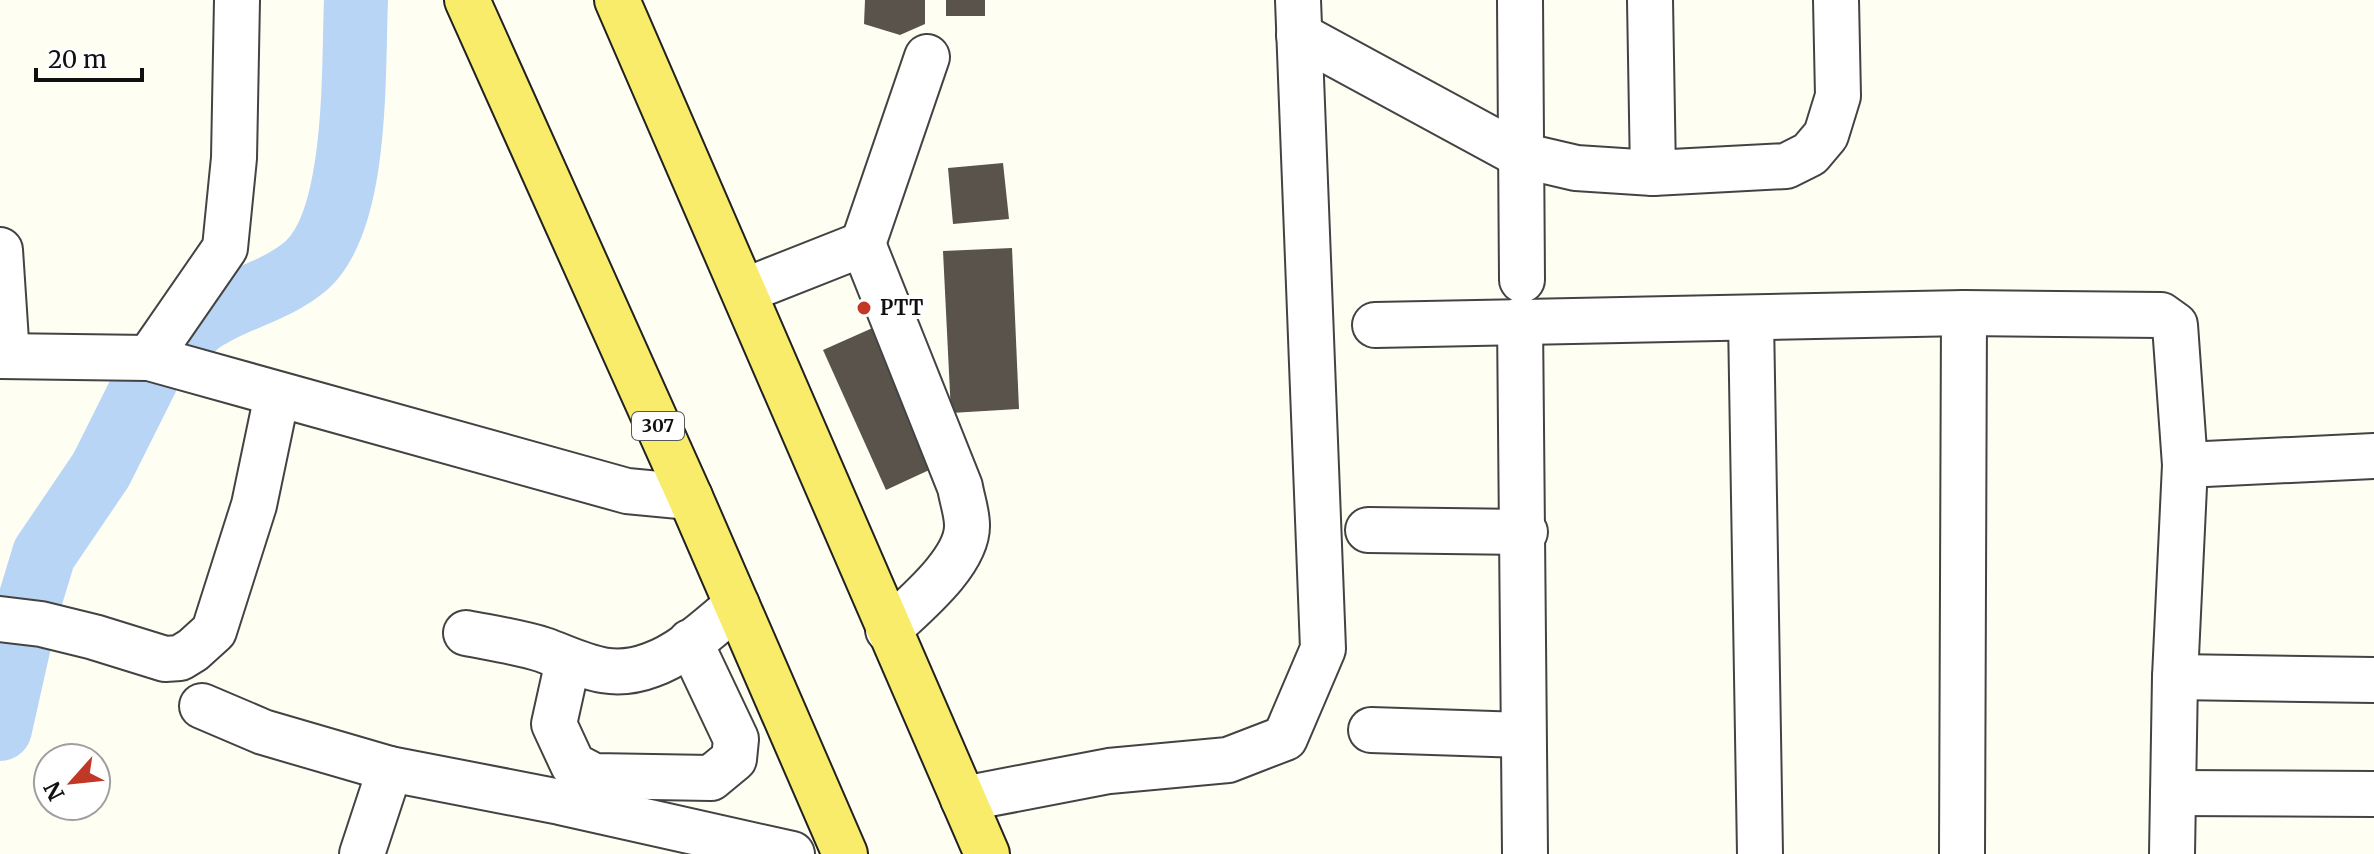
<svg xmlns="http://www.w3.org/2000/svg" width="2374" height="854" viewBox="0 0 2374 854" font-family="Merriweather,serif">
	<rect width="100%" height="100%" fill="#fffef3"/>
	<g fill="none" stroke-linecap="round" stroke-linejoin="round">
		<g stroke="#b8d5f6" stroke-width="64">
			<path d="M173 347C184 337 196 323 210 316 242 297 278 290 307 265 359 217 353 68 356 0"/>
			<polyline points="30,600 44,554 101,470 147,378"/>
			<polyline points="0,729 20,640"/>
		</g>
	</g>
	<g fill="#59534c">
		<polygon points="865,0 925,0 925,24 900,35 864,24"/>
		<rect x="946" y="0" width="39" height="16"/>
		<polygon points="1003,163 1009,219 953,224 948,168"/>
		<polygon points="1012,248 1019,409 951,413 943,251"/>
		<polygon points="877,326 940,465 886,490 823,350"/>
	</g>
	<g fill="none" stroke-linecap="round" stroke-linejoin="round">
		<g stroke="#434343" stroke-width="48">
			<g id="minor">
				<polyline points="1520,0 1522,280"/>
				<polyline points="1650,0 1653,173"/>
				<polyline points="1299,35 1520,155 1576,168 1653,173 1786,166 1810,154 1826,135 1838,96 1836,0"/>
				<polyline points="863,244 927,57"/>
				<polyline points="0,250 7,356"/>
				<path d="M744 291 863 244 960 487C962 499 967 513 967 525 968 562 913 606 888 630"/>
				<polyline points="1751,319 1760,854"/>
				<polyline points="1520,320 1525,854"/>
				<polyline points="1375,325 1964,313 2161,315 2175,325 2185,465 2175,677 2172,854"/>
				<polyline points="0,356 149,358 627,491 690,497"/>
				<polyline points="149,358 225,248 234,158 237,0"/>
				<polyline points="2185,465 2374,456"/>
				<polyline points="1368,530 1525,532"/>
				<polyline points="0,619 41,624 94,637 165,659 180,658 193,650 214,631 254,505 277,395"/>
				<path d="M466 633C491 638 519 642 544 650 582 664 609 681 651 665 683 654 711 626 737 605"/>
				<polyline points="568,661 554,724 573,765 594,776 711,778 734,759 736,739 690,642"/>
				<polyline points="2175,677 2374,680"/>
				<polyline points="202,706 263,732 390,769"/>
				<polyline points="1371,730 1523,735"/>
				<polyline points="2173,793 2374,794"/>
				<polyline points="963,799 1109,771 1228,760 1285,738 1323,649 1298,0"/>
				<polyline points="362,854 390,769 560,802 792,854"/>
				<polyline points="1962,854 1964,313"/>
			</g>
		</g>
		<g stroke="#212121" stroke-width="48">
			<g id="major">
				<polyline points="467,0 690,497 845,854"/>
				<polyline points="617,0 987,854"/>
			</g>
		</g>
		<use href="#minor" stroke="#fff" stroke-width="44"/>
		<use href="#major" stroke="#f8ec6a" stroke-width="44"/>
	</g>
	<circle fill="#c13827" stroke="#fff" stroke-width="3" cx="864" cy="308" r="8"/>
	<g text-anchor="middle" stroke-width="8" stroke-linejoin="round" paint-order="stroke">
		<rect fill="#fff" stroke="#585858" stroke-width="2" x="632" y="412" width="52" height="28" rx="6"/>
		<g font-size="18" font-weight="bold" fill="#101010">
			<text x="658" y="432">307</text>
		</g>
		<g font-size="20" font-weight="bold" fill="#101010" stroke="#fff" text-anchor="start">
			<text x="880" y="315">PTT</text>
		</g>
	</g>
	<g transform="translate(72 782) rotate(243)"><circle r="38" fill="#ffffff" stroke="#9f9f9f" stroke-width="2"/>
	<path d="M0-6L14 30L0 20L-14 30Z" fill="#c13827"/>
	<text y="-12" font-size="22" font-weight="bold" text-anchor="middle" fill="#101010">N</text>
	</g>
	<path d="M36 68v12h106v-12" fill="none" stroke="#101010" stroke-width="4"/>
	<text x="48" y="68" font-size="24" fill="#101010" stroke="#ffffff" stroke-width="6" paint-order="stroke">20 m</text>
</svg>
